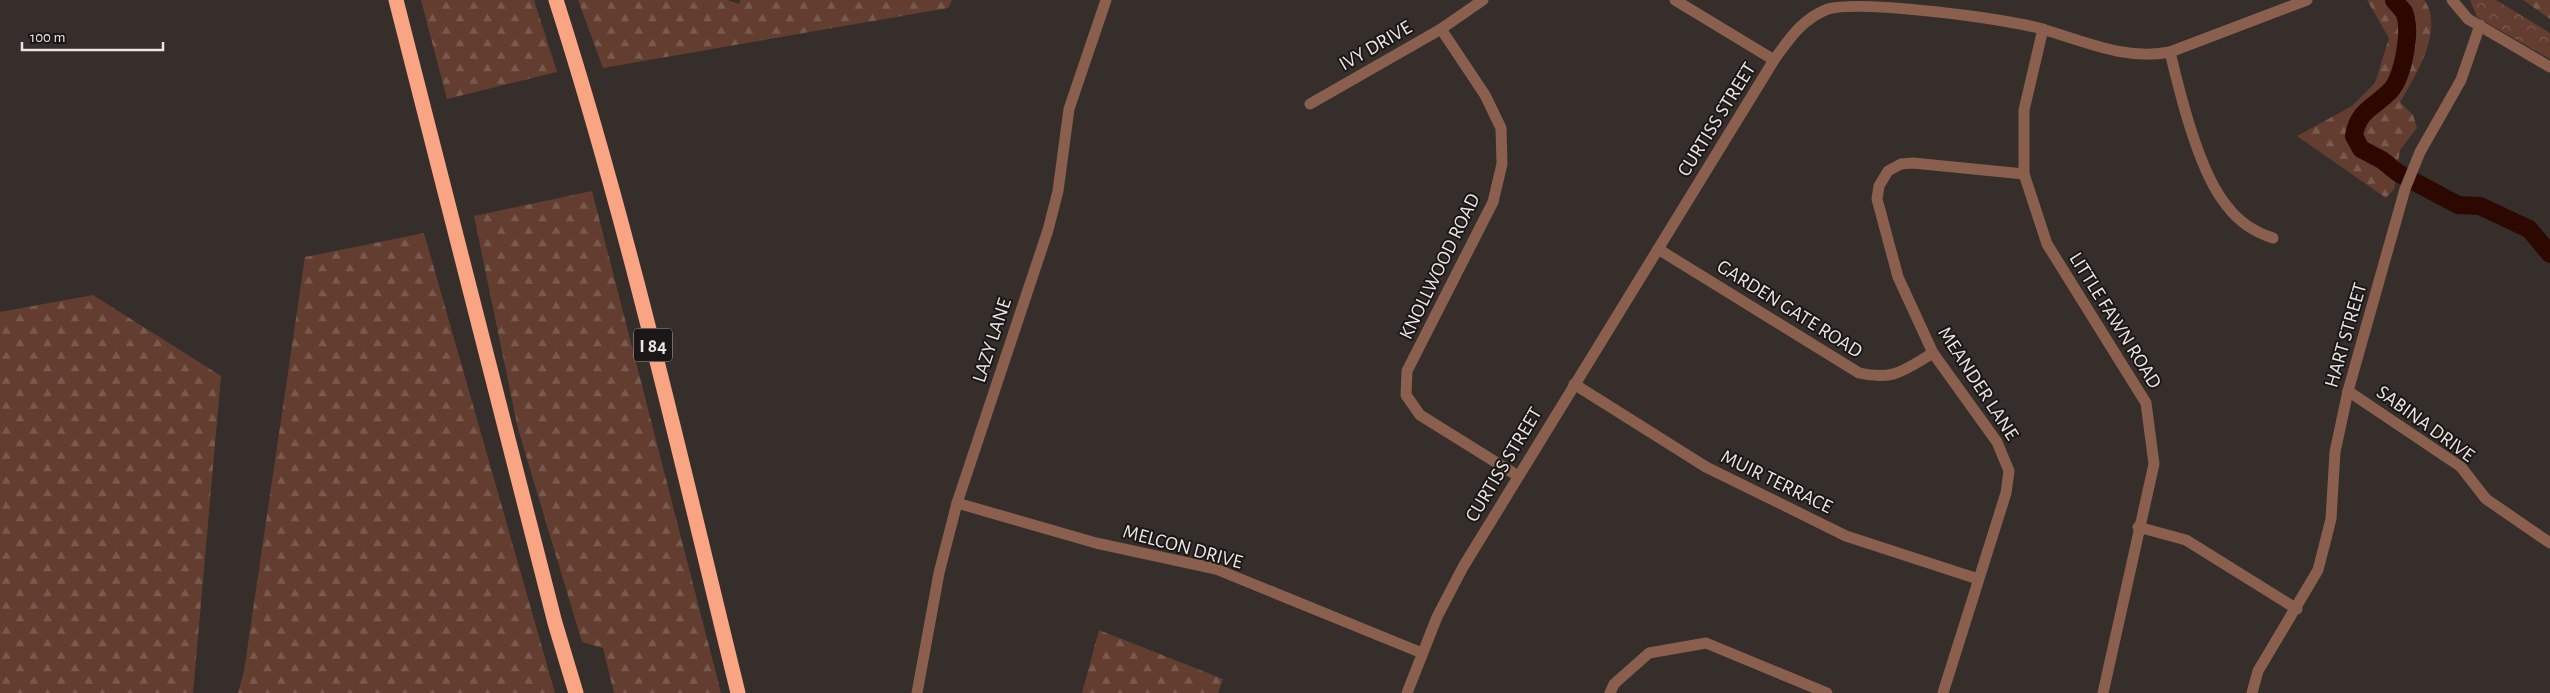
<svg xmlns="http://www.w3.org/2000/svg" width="2550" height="693" viewBox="0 0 2550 693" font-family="'Alegreya Sans',sans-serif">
	<defs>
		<pattern id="forest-firs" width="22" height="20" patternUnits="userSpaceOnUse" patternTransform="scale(1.25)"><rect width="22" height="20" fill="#633e30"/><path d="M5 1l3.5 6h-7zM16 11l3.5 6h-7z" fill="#7a5a4e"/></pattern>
		<pattern id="park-crowns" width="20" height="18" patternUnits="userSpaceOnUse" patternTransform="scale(1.25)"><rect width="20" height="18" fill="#633e30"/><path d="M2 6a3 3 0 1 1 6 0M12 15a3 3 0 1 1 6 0" fill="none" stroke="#7a5a4e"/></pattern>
	</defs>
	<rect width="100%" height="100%" fill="#352e2b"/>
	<g fill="url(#forest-firs)">
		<polygon points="421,0 534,0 557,72 447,99"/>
		<polygon points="578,0 728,0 739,4 740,0 952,0 948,8 603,68"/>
		<path d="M2367 0H2424C2445 28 2416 76 2400 102L2413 115 2417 128 2400 150 2394 189 2386 198 2297 136 2352 106 2375 83 2389 38Z"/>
		<polygon points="2523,0 2550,0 2550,19"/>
		<polygon points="592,191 721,693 614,693 603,648 582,642 518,429 474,216"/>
		<polygon points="424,233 555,693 238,693 244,671 305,257"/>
		<polygon points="93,295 221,376 193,693 0,693 0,312"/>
		<polygon points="1099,630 1223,679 1218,693 1082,693"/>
	</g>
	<polygon fill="url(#park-crowns)" points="2470,0 2496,0 2550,33 2550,59 2477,17"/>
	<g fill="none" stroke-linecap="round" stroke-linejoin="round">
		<path stroke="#2c0800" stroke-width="18" d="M2394 0C2397 4 2401 8 2404 12 2412 30 2403 76 2391 90 2374 108 2358 110 2354 136L2361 149 2382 160 2398 173 2458 205 2480 206 2529 229 2550 254"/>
		<g stroke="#8a5f4e" stroke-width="11">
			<polyline points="1675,0 1774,60"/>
			<polyline points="2452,0 2468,19 2550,67"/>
			<polyline points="1441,29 1485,95 1501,128 1502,164 1493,202 1407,371 1406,395 1420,415 1518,476"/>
			<polyline points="2043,29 2024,110 2024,174 2047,244 2146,403 2154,464 2103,693"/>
			<path d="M2170 52C2180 94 2199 173 2227 206 2239 222 2254 232 2273 238"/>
			<polyline points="1310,104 1441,29 1483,0"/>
			<path d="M1658 249 1859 373C1894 381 1904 370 1933 353"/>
			<polyline points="1574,384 1706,467 1846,536 1978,579"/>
			<polyline points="2348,391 2461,467 2486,499 2550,543"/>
			<polyline points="957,503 1096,543 1216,569 1422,653"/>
			<polyline points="2138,527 2186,540 2297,609"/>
			<polyline points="917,693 939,573 957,503 1048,230 1058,191 1069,109 1106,0"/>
			<path d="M1407 693 1437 617 1463 567 1774 60C1789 39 1803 18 1828 9 1860 0 2005 18 2042 29 2084 41 2126 61 2170 52L2307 0"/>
			<polyline points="1610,693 1614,684 1649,653 1706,643 1827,693"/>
			<polyline points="1943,693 2006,493 2009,471 1997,442 1933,353 1898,277 1877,199 1879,186 1888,171 1901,164 1913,163 2024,174"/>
			<polyline points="2252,693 2258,671 2318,570 2331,519 2335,452 2348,391 2405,189 2420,152 2461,80 2480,25"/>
		</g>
		<g stroke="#f9a483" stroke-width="15">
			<polyline points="396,0 555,623 576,693"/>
			<path d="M556 0C629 228 681 461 738 693"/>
		</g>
	</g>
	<g text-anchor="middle" stroke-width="4" stroke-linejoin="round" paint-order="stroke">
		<rect fill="#1a1716" stroke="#aca8a6" stroke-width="1" x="634" y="328.5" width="38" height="33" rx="4"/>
		<g font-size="19" font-weight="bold" fill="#ebe6e4">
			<text x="653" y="352">I 84</text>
		</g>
		<g font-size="20" fill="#ebe6e4" stroke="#1a1716">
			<text transform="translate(1375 45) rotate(-30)" y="7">IVY DRIVE</text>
			<text transform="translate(1716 119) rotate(-58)" y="7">CURTISS STREET</text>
			<text transform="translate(1439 266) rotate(-64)" y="7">KNOLLWOOD ROAD</text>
			<text transform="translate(1790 308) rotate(32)" y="7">GARDEN GATE ROAD</text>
			<text transform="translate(2116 320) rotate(58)" y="7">LITTLE FAWN ROAD</text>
			<text transform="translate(2345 335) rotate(-74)" y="7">HART STREET</text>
			<text transform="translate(991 340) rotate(-72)" y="7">LAZY LANE</text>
			<text transform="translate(1979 383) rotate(57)" y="7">MEANDER LANE</text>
			<text transform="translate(2426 423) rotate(36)" y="7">SABINA DRIVE</text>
			<text transform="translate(1503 464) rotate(-59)" y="7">CURTISS STREET</text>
			<text transform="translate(1777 481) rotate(26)" y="7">MUIR TERRACE</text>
			<text transform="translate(1183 546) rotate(15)" y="7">MELCON DRIVE</text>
		</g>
	</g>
	<path d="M22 42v8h141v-8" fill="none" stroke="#ebe6e4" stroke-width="2.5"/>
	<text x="30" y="42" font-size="15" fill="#ebe6e4" stroke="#1a1716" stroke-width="4" paint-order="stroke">100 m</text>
</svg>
